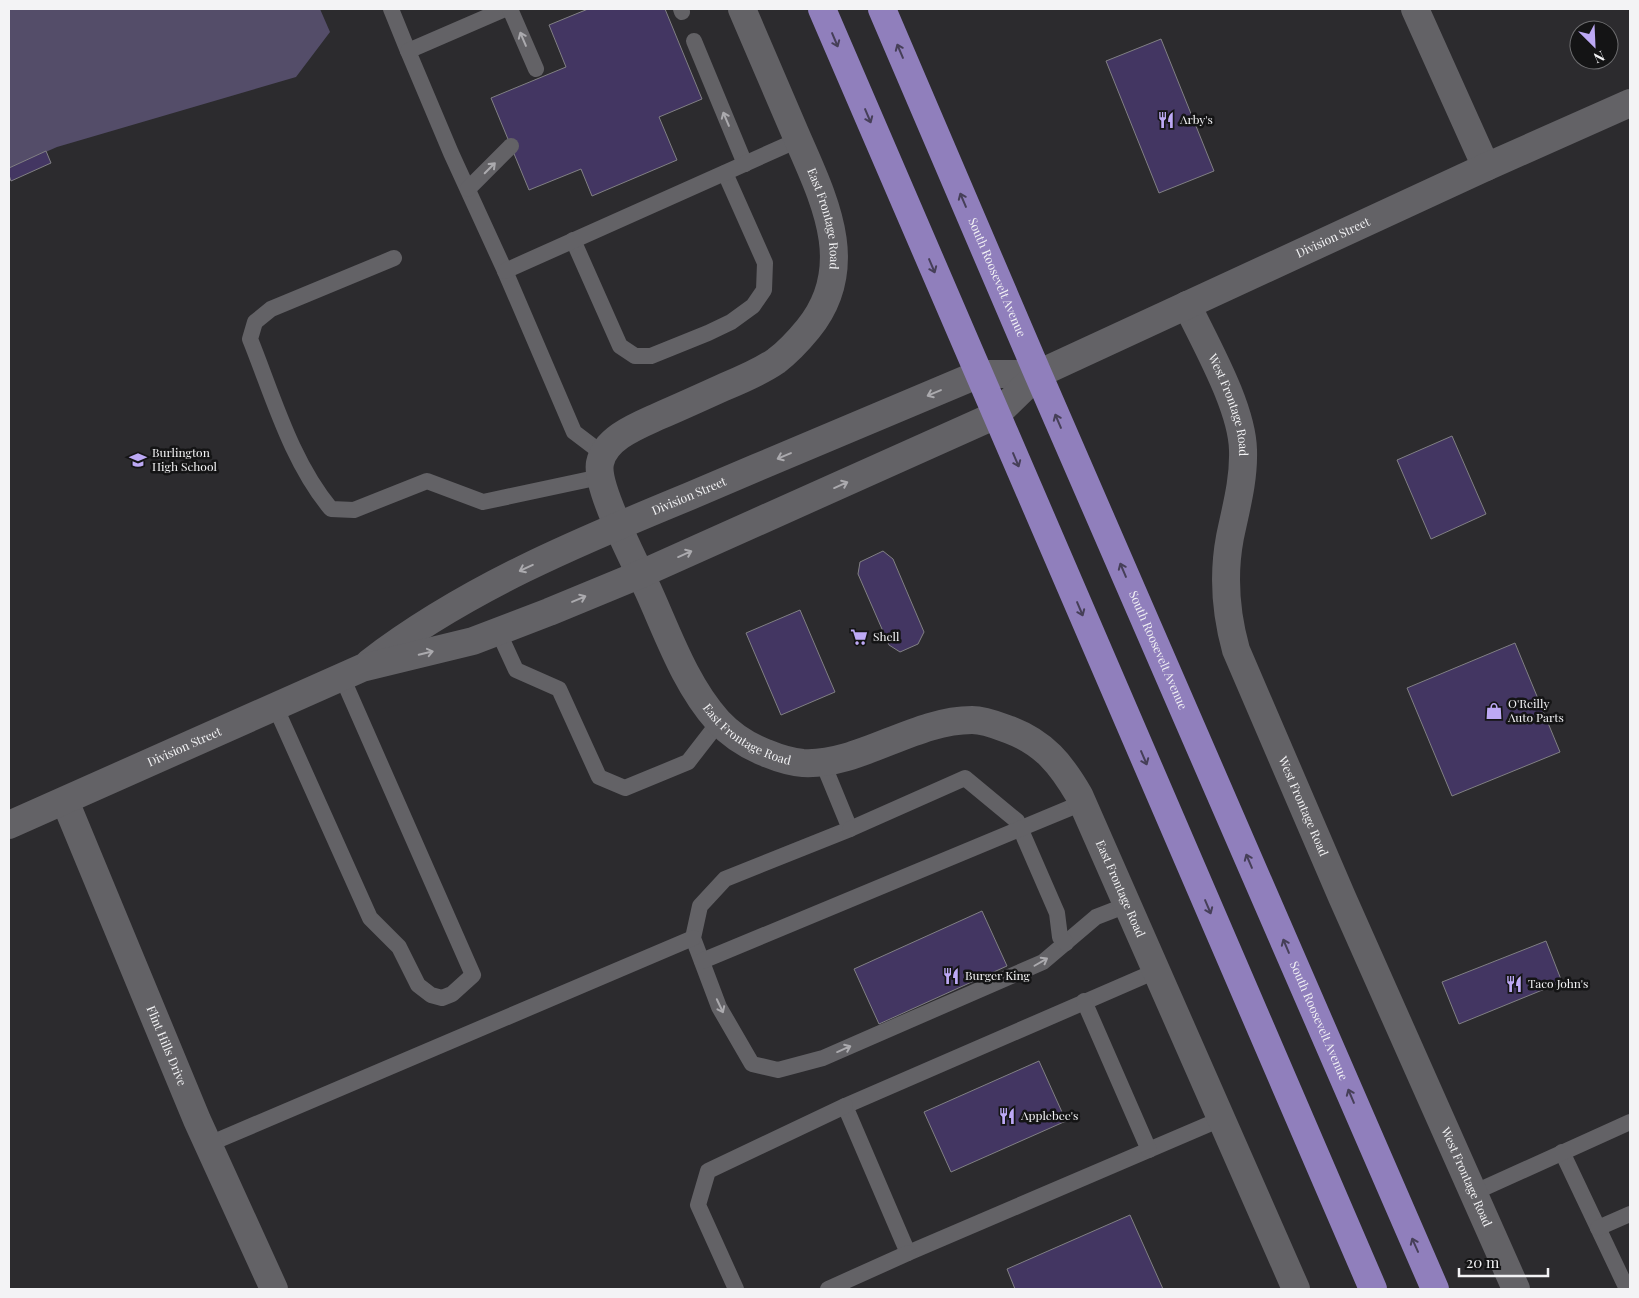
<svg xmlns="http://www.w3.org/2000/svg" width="1639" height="1298" viewBox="0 0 1639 1298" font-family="'Playfair Display',serif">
	<rect width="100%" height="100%" fill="#2c2b2e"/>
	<polygon fill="#544d69" points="9,9 320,9 330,32 296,77 57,147 9,168"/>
	<g fill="#433662" stroke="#818084">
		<polygon points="588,9 665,9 702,99 659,117 677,160 592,196 581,169 529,190 491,98 566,67 549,25"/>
		<polygon points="1161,39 1214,171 1159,193 1106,61"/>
		<polygon points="46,151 51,163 11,181 9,175 9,168"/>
		<polygon points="1452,436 1486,514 1431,539 1397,460"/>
		<polygon points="883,551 893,559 924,632 918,644 900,652 889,645 858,574 860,562"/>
		<polygon points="800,610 835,692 781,715 746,633"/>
		<polygon points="1515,643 1560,752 1452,796 1407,688"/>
		<polygon points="982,911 1007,966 879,1024 854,969"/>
		<polygon points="1546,941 1562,982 1459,1024 1442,982"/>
		<polygon points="1039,1061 1066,1121 951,1172 924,1112"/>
		<polygon points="1130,1215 1163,1289 1015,1289 1007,1269"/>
	</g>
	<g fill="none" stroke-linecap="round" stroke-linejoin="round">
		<g stroke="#636266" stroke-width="16">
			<polyline points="391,9 408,51"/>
			<polyline points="505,9 408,51 451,153 505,271 574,432 603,454"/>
			<polyline points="510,9 536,69"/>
			<polyline points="681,9 682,12"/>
			<polyline points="694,41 745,164"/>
			<polyline points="468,189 511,146"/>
			<polyline points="573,240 620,346 635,356 651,356 708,333 731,322 753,306 764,290 765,263 725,173"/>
			<path d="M394 258 271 309 255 322 250 339C273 396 291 461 331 509L354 510 427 481 483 502 600 477"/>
			<polyline points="505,271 798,140"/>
			<polyline points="498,631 516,670 559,689 599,777 625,788 688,762 719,722"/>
			<polyline points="275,706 370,918 399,947 418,985 431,995 442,998 452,994 473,975 342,677"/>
			<polyline points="826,761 827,773 850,829 725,879 700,906 693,938 719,1007 752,1064 778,1070 823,1058 1043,962 1096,917 1127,905"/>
			<polyline points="850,829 965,778 1017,821 1057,913 1060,937 1066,943"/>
			<polyline points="702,961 1082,803"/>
			<polyline points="1156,971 845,1106 908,1253 1221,1119"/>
			<polyline points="1084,1001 1149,1150"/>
			<polyline points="209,1144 693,938"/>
			<polyline points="1562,1152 1627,1289"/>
			<polyline points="1473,1193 1630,1122"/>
			<polyline points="1598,1228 1630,1214"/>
			<polyline points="736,1289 698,1205 708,1171 845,1106"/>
			<polyline points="828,1289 908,1253"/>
		</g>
		<g stroke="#636266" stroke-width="28">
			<path id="s1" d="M742 9C759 49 776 88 793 128 821 194 861 264 808 329 799 340 788 352 776 361 760 372 741 380 724 387 702 397 680 407 659 416 637 426 605 438 600 463 595 486 636 565 648 590 668 634 685 684 718 721 731 735 748 746 766 753 778 758 790 762 803 763 859 766 914 720 972 720 985 720 999 726 1010 730 1044 743 1061 764 1079 795L1296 1289"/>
			<polyline points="1415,9 1486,167"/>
			<path id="s2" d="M1187 305C1206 345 1242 407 1243 450 1244 480 1236 508 1230 537 1223 574 1226 614 1236 650L1342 897 1516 1289"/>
		</g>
		<g stroke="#636266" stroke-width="28">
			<path id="s3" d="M1038 374 1486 167 1630 103"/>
			<path id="s4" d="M65 801 197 1120 274 1289"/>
		</g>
		<g stroke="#636266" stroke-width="28">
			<path id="s5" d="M369 663C465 589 578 542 690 496 786 455 882 415 979 374H1038"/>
			<path id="s6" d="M9 825 362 668 473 641 549 612 641 574 996 415 1038 374"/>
		</g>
		<g stroke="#907fbc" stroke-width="28">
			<polyline points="822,9 1373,1289"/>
			<path id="s7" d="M882 9 1038 374 1435 1289"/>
		</g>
	</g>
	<defs><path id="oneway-shaft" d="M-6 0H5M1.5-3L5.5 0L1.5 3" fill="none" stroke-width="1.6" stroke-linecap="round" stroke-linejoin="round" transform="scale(1.25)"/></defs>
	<g stroke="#abaaae">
		<use href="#oneway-shaft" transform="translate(523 39) rotate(-113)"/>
		<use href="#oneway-shaft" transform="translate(726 119) rotate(-113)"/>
		<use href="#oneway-shaft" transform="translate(490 168) rotate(-45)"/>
		<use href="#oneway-shaft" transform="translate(934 393) rotate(157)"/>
		<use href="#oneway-shaft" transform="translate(784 456) rotate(157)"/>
		<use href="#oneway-shaft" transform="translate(841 485) rotate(-24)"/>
		<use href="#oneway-shaft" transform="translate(685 554) rotate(-24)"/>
		<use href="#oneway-shaft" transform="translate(526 568) rotate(155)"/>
		<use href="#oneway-shaft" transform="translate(579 599) rotate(-23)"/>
		<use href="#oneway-shaft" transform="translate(426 653) rotate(-14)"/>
		<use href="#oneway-shaft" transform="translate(1041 962) rotate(-30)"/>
		<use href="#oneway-shaft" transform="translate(720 1006) rotate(65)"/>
		<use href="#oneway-shaft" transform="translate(844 1049) rotate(-24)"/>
	</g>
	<g stroke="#463f58">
		<use href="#oneway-shaft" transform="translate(835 40) rotate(67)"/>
		<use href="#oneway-shaft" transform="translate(900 51) rotate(-113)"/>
		<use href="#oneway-shaft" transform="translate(868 116) rotate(67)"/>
		<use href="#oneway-shaft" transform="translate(963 200) rotate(-113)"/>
		<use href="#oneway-shaft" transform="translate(932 266) rotate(67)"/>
		<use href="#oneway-shaft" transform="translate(1058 421) rotate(-113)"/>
		<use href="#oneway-shaft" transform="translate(1016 460) rotate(67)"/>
		<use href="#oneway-shaft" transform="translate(1123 570) rotate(-113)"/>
		<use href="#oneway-shaft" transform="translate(1080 609) rotate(67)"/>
		<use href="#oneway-shaft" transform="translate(1144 758) rotate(67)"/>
		<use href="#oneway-shaft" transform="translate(1249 861) rotate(-113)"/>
		<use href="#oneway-shaft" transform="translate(1208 907) rotate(67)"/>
		<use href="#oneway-shaft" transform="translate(1286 946) rotate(-113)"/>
		<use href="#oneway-shaft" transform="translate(1351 1096) rotate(-113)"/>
		<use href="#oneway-shaft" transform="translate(1415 1245) rotate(-114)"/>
	</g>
	<defs>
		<g id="restaurant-bare" transform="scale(1.35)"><path d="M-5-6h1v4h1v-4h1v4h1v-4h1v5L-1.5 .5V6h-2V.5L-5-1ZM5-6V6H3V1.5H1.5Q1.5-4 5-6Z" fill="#bda9f5" stroke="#141415" stroke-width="2.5" paint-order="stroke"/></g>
		<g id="school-bare" transform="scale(1.35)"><path d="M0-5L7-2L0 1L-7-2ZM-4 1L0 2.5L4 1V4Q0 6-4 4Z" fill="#bda9f5" stroke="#141415" stroke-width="2.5" paint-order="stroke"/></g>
		<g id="supermarket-bare" transform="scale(1.35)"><path d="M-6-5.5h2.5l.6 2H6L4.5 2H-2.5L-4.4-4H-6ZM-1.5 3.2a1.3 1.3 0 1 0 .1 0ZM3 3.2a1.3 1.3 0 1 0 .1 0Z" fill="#bda9f5" stroke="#141415" stroke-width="2.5" paint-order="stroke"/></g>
		<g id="shop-bare" transform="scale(1.35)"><path d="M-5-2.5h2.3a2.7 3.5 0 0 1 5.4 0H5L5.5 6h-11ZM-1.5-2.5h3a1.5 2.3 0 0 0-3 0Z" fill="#bda9f5" stroke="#141415" stroke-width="2.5" paint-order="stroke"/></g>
	</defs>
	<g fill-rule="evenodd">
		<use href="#restaurant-bare" x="1166" y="120"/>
		<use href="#school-bare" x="138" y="460"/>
		<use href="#supermarket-bare" x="859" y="637"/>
		<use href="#shop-bare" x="1494" y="711"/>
		<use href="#restaurant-bare" x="951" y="976"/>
		<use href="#restaurant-bare" x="1514" y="984"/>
		<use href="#restaurant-bare" x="1007" y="1116"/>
	</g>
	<g text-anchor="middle" stroke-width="5" stroke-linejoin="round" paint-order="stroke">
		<g font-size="12" fill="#f3f3f5" stroke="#141415" text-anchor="start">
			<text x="1180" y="124">Arby's</text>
			<text x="152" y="457">Burlington<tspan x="152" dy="14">High School</tspan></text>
			<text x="873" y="641">Shell</text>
			<text x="1508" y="708">O'Reilly<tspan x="1508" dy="14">Auto Parts</tspan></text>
			<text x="965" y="980">Burger King</text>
			<text x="1528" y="988">Taco John's</text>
			<text x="1021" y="1120">Applebee's</text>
		</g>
		<g font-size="12" fill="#f3f3f5" stroke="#141415">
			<text dy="4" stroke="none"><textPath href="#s1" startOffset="226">East Frontage Road</textPath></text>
			<text dy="4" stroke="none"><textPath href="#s3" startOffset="325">Division Street</textPath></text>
			<text dy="4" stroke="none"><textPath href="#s7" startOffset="292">South Roosevelt Avenue</textPath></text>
			<text dy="4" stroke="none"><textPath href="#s2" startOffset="109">West Frontage Road</textPath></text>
			<text dy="4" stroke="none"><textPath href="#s5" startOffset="362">Division Street</textPath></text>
			<text dy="4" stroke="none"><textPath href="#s7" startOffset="698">South Roosevelt Avenue</textPath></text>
			<text dy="4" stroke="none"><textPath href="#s1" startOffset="915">East Frontage Road</textPath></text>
			<text dy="4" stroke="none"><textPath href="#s6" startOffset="192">Division Street</textPath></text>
			<text dy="4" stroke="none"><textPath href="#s2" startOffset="529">West Frontage Road</textPath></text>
			<text dy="4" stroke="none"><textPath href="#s1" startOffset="1394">East Frontage Road</textPath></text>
			<text dy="4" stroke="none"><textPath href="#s7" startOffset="1102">South Roosevelt Avenue</textPath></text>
			<text dy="4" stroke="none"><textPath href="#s4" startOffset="265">Flint Hills Drive</textPath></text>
			<text dy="4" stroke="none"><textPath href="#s2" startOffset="934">West Frontage Road</textPath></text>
		</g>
	</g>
	<rect width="1639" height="1298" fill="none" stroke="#f3f3f5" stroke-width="20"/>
	<g transform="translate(1594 45) rotate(156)"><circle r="24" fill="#141415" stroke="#6d6d6f"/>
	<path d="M0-4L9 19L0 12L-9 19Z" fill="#bda9f5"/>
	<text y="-8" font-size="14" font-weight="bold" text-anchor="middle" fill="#f3f3f5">N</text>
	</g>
	<path d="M1459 1268v8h89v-8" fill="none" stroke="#f3f3f5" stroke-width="2.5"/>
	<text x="1466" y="1268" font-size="15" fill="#f3f3f5" stroke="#141415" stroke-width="4" paint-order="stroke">20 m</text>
</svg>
